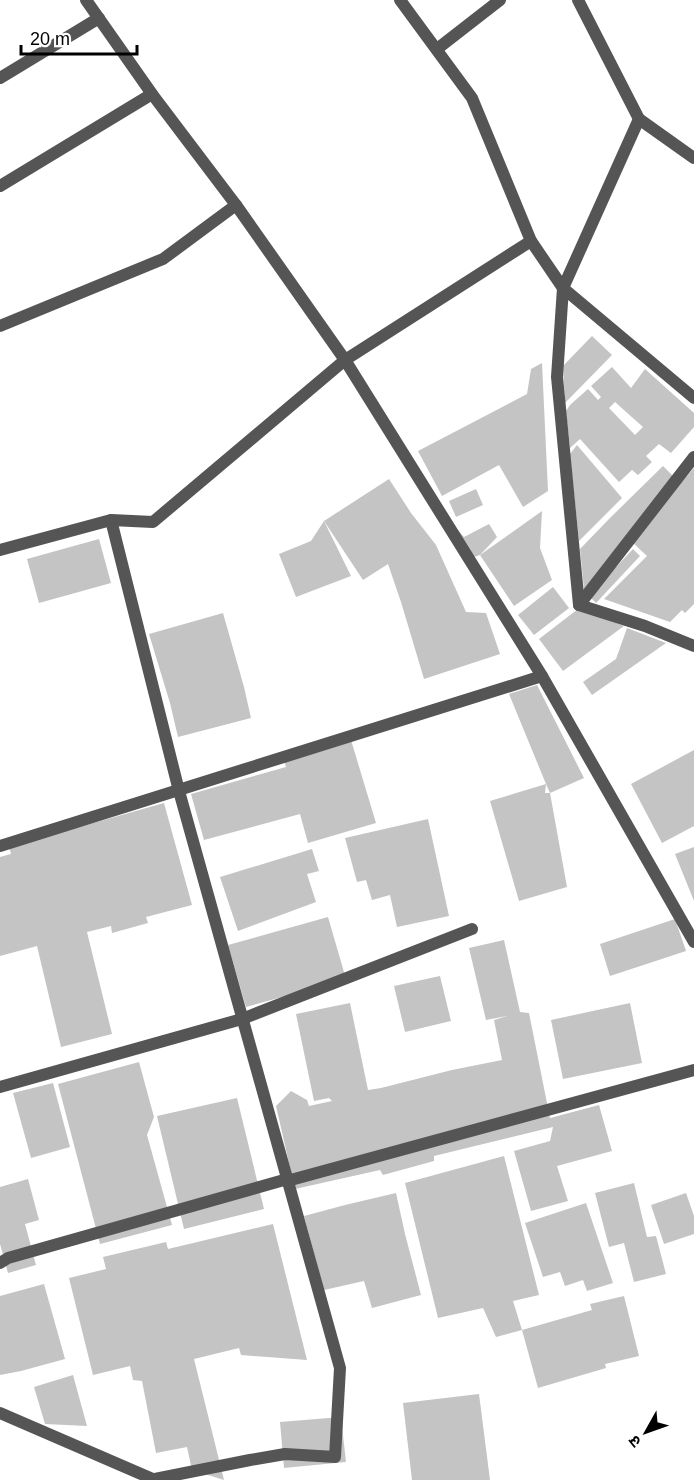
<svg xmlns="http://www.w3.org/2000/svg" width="694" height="1480" viewBox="0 0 694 1480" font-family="Arial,'Noto Sans Devanagari',sans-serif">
	<rect width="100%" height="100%" fill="#fff"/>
	<g fill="#c4c4c4" fill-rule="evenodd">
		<polygon points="592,336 612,355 565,403 563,366"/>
		<polygon points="542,363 548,491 523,507 499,465 442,496 418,451 527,394 531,369"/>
		<path d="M612 367 631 388 645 369 694 413V427L671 453 659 444 646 456 652 462 638 475 632 470 619 482 580 439 570 448 566 411 570 405 588 389 598 400 601 397 591 386ZM615 402 643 427 635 435 609 408Z"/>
		<polygon points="577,445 622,498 579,541 570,454"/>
		<polygon points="663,466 673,476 584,589 580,549 610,518"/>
		<polygon points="694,468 694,604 685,613 682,610 670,622 604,599 647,556 632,542 648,520"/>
		<polygon points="389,479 411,513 436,545 466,612 486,613 500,654 424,679 401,602 388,564 363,580 324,521"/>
		<polygon points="476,489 483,505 456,517 449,501"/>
		<polygon points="542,511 540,548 552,580 514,606 480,555"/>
		<polygon points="324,521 351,576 296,597 279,554 311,541"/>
		<polygon points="489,524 497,537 480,555 471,558 455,527 464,537"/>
		<polygon points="99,539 111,583 39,603 27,559"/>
		<polygon points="633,549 640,556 596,603 589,596"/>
		<polygon points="553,587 569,608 534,635 518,615"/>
		<polygon points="578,609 624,626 563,671 539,639"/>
		<polygon points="223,613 244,687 251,718 178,737 170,703 149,634"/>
		<polygon points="627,628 666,643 592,695 583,682 616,659"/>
		<polygon points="537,685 584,778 550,793 546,784 545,793 550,793 567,887 519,901 490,801 546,784 509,694"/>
		<polygon points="351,740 376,823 308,843 300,814 204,840 191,794 286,767 284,760"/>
		<polygon points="694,750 694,826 662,843 631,784"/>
		<polygon points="164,803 192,905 146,917 148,923 112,933 111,926 87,932 112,1034 61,1047 37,946 0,956 0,857 11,854 9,847"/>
		<polygon points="428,819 449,916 397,927 390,895 372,900 366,880 357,882 345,838"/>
		<polygon points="694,847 694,901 675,854"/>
		<polygon points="312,849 319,871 307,874 316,902 238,931 220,877"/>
		<polygon points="328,917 346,979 246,1007 228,945"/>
		<polygon points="675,919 686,951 610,976 600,944"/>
		<polygon points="504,940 520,1012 529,1013 550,1118 599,1105 612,1151 557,1166 568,1201 531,1211 514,1151 550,1141 553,1127 434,1156 434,1161 383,1175 380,1170 295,1189 276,1106 291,1091 307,1100 309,1106 332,1101 329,1098 314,1101 296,1014 350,1003 368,1090 381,1088 452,1070 502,1060 494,1020 507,1016 486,1020 469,948"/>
		<polygon points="440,976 451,1021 405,1032 394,986"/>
		<polygon points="630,1003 642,1063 563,1079 551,1020"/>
		<polygon points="139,1062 154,1117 147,1135 172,1225 100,1244 58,1084"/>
		<polygon points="53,1083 70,1147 31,1158 13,1093"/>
		<polygon points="237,1098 264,1209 184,1229 157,1116"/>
		<polygon points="504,1156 539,1295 513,1301 522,1330 592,1310 590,1304 624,1296 639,1356 605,1364 606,1368 538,1388 522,1330 496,1337 483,1308 438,1318 405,1183"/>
		<polygon points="28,1179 39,1220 25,1224 36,1265 8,1273 0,1244 0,1187"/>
		<polygon points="634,1183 647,1237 656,1236 666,1274 634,1282 624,1243 609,1247 595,1193"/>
		<polygon points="396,1193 405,1234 421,1295 372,1308 364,1281 324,1290 304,1216 345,1205"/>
		<polygon points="686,1193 694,1216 694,1234 664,1244 651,1205"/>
		<polygon points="586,1203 613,1283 587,1291 583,1280 565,1286 560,1272 543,1277 525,1223"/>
		<polygon points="273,1224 307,1360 241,1355 239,1348 194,1359 224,1480 192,1470 187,1447 156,1453 142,1381 133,1380 130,1366 93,1375 69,1278 106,1269 103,1257 166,1242 168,1249"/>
		<polygon points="44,1284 65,1359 21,1371 0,1375 0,1296"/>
		<polygon points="73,1375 87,1426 45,1424 34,1387"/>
		<polygon points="479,1394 490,1480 412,1480 403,1403"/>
		<polygon points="341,1417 346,1462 284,1468 280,1422"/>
	</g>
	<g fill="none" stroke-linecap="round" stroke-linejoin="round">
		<g stroke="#555" stroke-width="12">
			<polyline points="86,0 152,94 236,205 345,360 542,676 694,942"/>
			<polyline points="400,0 472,98 531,241 563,288 694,398"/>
			<polyline points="578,0 639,119 694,158"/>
			<polyline points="437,49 500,0"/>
			<polyline points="0,78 99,18"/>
			<polyline points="639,119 563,288 557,377 579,605 645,626 694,646"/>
			<polyline points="0,186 152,94"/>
			<polyline points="0,326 163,259 236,205"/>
			<polyline points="111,520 179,791 340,1368 335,1457 285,1454 250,1460 155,1479"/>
			<polyline points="0,550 111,520 153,522 345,360 531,241"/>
			<polyline points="579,605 694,457"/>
			<polyline points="0,846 542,676"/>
			<polyline points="0,1087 242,1019 472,929"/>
			<polyline points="0,1263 8,1258 284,1180 287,1181 694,1070"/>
			<polyline points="0,1413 155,1480"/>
		</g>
	</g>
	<g transform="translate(646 1432) rotate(230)" stroke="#ffffff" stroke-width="4.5" paint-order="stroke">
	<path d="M0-4.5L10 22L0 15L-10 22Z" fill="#000000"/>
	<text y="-9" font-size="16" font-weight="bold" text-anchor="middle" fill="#000000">उ</text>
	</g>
	<path d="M21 45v9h116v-9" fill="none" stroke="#000000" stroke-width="3"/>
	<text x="30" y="45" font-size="18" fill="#000000" stroke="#ffffff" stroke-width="4.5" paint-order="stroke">20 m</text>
</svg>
